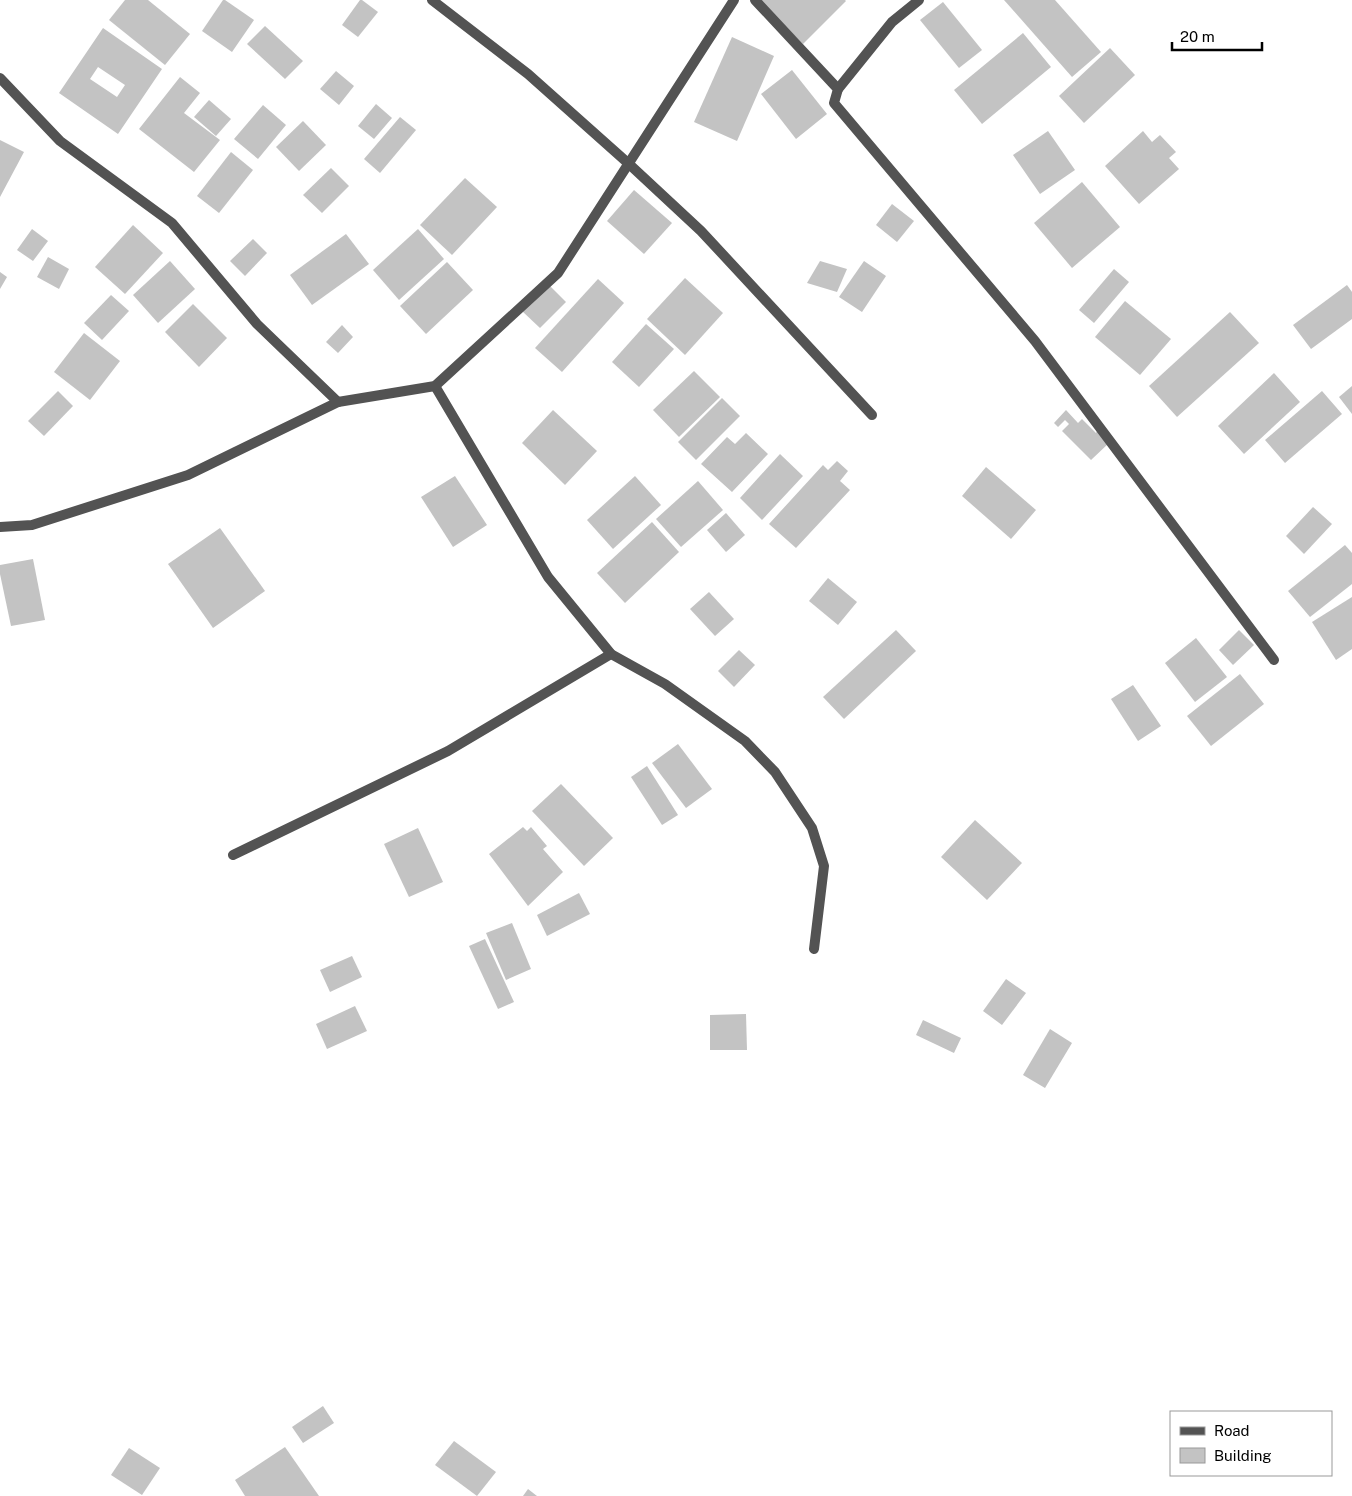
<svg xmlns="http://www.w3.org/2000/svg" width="1352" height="1496" viewBox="0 0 1352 1496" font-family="'Public Sans',sans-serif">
	<rect width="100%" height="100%" fill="#fff"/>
	<g fill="#c3c3c3" fill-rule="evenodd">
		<polygon points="125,0 148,0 190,34 165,65 109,20"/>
		<polygon points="223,0 225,0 254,20 232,52 202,31"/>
		<polygon points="360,0 362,0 378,12 358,37 342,25"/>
		<polygon points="760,0 845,0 846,1 803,44"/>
		<polygon points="1004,0 1055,0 1101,52 1072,77"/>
		<polygon points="943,2 982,50 959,68 920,20"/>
		<polygon points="265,26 303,61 285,79 247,44"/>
		<path d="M103 28 162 69 118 134 59 93ZM98 67 125 85 117 97 90 79Z"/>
		<polygon points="1023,33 1051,67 982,124 954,90"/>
		<polygon points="732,37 774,56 737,141 694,122"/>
		<polygon points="1110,48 1135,75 1084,123 1059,96"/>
		<polygon points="792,70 827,114 796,139 761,94"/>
		<polygon points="336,71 354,86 339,105 320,89"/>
		<polygon points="180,77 200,93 184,113 220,140 194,172 139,129"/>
		<polygon points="209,100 231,119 216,136 194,117"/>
		<polygon points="376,104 392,118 374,139 358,126"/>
		<polygon points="263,105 286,125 258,159 234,139"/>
		<polygon points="400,117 416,130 380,173 364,159"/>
		<polygon points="303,121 326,145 299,171 276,147"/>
		<polygon points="1048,131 1075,170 1040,194 1013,155"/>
		<polygon points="1143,131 1152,142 1160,135 1176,152 1169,158 1179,169 1139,204 1105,166"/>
		<polygon points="0,140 24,152 0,197"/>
		<polygon points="231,152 253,170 219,213 197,196"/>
		<polygon points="331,168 349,186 322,213 303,195"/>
		<polygon points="465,178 497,207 452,255 420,225"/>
		<polygon points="1082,182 1120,227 1072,268 1034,223"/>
		<polygon points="634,190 672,223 644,254 607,221"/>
		<polygon points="892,204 914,221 897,242 876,225"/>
		<polygon points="133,225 163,253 125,294 95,267"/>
		<polygon points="32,229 48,241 33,261 17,250"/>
		<polygon points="418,229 444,259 399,300 373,270"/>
		<polygon points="346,234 369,264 312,305 290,275"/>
		<polygon points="253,239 267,253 245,276 230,261"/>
		<polygon points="48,257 69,269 59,289 37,277"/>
		<polygon points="170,261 195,289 158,323 133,295"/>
		<polygon points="820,261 847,269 837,292 807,283"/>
		<polygon points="864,261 886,276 862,312 839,297"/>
		<polygon points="447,262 473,290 426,334 400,306"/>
		<polygon points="1114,269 1129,282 1094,323 1079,310"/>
		<polygon points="0,272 7,277 0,289"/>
		<polygon points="685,278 723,313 685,355 647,319"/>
		<polygon points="598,279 624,303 562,372 535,348"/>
		<polygon points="549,285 566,302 540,328 522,311"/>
		<polygon points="1347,285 1352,292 1352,319 1311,349 1293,325"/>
		<polygon points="111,295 129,311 102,340 84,323"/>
		<polygon points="1125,301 1171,339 1140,375 1095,337"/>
		<polygon points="193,304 227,338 199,367 165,332"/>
		<polygon points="1230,312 1259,343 1177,417 1149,386"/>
		<polygon points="646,324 674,349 639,387 612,362"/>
		<polygon points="342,325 353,337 338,353 326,342"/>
		<polygon points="84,333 120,361 90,400 54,372"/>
		<polygon points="694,371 720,397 679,437 653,410"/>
		<polygon points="1274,373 1300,402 1244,454 1218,426"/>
		<polygon points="1352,386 1352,414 1339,397"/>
		<polygon points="58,391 73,406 44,436 28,421"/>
		<polygon points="1322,391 1342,414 1285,463 1265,440"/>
		<polygon points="722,398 740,416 696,460 678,442"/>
		<polygon points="553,410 597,451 565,485 522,443"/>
		<polygon points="1066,410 1078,423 1082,419 1096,433 1097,431 1109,443 1091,460 1062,431 1069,424 1065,420 1058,427 1054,423"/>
		<polygon points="746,433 768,454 732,492 701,464 727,437 735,444"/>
		<polygon points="780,454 803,476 762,520 740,498"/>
		<polygon points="837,461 848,471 840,481 850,490 796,548 769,524 823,465 828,470"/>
		<polygon points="986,467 1036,510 1011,539 962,496"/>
		<polygon points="455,476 487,525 453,547 421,497"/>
		<polygon points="635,476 661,505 613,549 587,520"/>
		<polygon points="698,481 723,510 681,547 656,519"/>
		<polygon points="1313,507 1332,524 1304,554 1286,536"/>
		<polygon points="726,513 745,535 726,552 707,530"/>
		<polygon points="652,522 679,552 625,603 597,573"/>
		<polygon points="220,528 265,591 213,628 168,564"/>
		<polygon points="1345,545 1352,553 1352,584 1310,617 1288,591"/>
		<polygon points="33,559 45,620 11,626 0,574 0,565"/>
		<polygon points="828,578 857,602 838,625 809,601"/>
		<polygon points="709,592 734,619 715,636 690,609"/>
		<polygon points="1352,597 1352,649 1336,660 1312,622"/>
		<polygon points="896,630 916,651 844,719 823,697"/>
		<polygon points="1239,630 1254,645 1233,665 1219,650"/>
		<polygon points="1196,638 1227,677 1195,702 1165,663"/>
		<polygon points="739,650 755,665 734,687 718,671"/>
		<polygon points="1240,674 1264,704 1211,746 1187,716"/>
		<polygon points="1133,685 1161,726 1138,741 1111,699"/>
		<polygon points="678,744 712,789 686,808 652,763"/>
		<polygon points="647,766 678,815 662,825 631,777"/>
		<polygon points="561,784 613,838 584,866 532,811"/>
		<polygon points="975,820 1022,863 987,900 941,857"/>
		<polygon points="523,827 527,831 531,827 547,846 543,849 563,872 528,906 489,854"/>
		<polygon points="418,828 443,882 409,897 384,844"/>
		<polygon points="579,893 590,914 547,936 537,915"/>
		<polygon points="512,923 531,969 506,980 486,933"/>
		<polygon points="485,939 514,1002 498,1009 469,946"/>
		<polygon points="352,956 362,977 330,992 320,970"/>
		<polygon points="1006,979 1026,993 1002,1025 983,1011"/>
		<polygon points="355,1006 367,1031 327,1049 316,1024"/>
		<polygon points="746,1014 747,1050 710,1050 710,1015"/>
		<polygon points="923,1020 961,1038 954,1053 916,1035"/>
		<polygon points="1050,1029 1072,1043 1045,1088 1023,1075"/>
		<polygon points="323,1406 334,1423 303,1443 292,1427"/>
		<polygon points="454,1441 496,1472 477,1496 435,1465"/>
		<polygon points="285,1447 319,1496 245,1496 235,1480"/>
		<polygon points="129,1448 160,1468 142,1495 111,1475"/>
		<polygon points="528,1489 537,1496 523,1496"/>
	</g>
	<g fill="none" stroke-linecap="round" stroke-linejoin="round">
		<g stroke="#535353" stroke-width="10">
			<polyline points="432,0 528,74 629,164 701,231 872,415"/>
			<polyline points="755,0 838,89 834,103 1035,341 1274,660"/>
			<polyline points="0,78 60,141 172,223 257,324 338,402"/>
			<polyline points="838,89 892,22 919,0"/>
			<polyline points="435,386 548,577 611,654 665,684 745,741 775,772 812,828 824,866 814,949"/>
			<polyline points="0,527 32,525 188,475 338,402 435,386 558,273 734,0"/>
			<polyline points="233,855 448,751 611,654"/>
		</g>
	</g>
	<rect x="1170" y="1411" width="162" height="65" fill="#ffffff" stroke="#999999"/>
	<rect x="1180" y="1427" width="25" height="8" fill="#535353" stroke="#999999"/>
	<text x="1214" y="1436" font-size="15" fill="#000000">Road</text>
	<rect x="1180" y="1448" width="25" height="15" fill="#c3c3c3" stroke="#999999"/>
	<text x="1214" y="1461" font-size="15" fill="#000000">Building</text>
	<path d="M1172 42v8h90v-8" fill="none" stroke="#000000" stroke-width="2.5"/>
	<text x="1180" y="42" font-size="15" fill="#000000" stroke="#ffffff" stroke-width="4" paint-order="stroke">20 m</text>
</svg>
